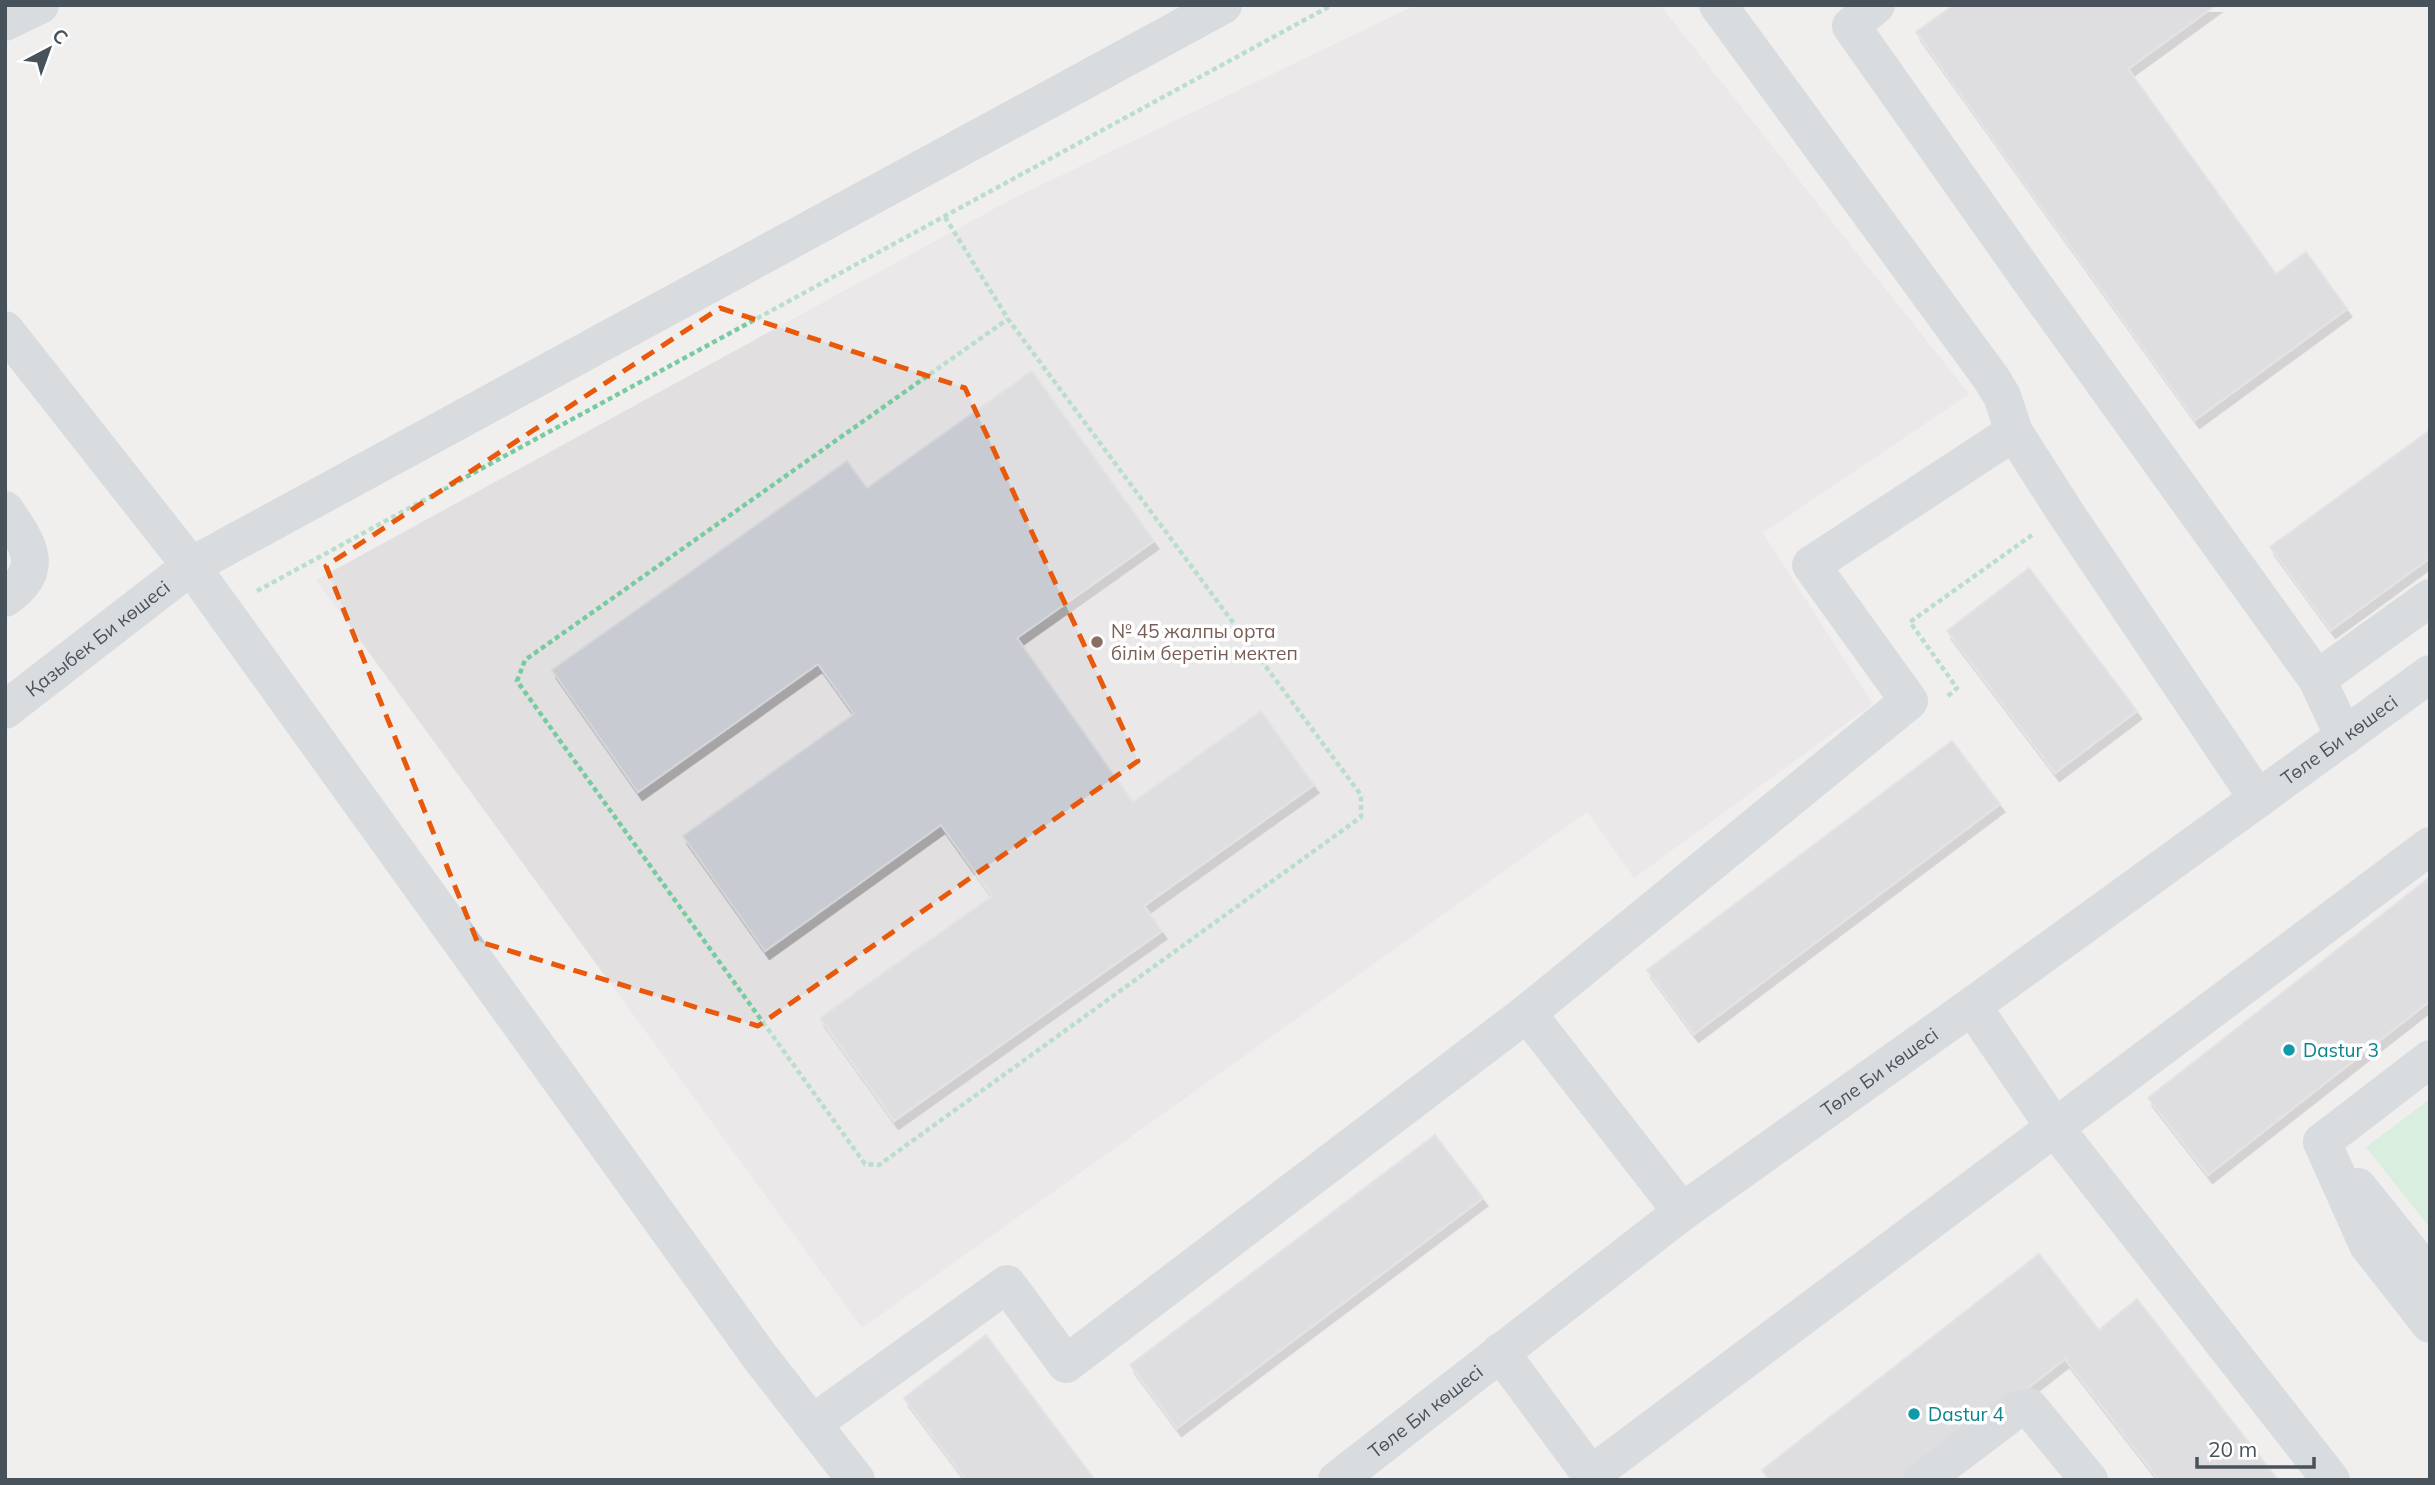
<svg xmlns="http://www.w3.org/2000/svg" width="2435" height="1485" viewBox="0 0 2435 1485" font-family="Mulish,sans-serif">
	<defs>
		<filter id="shadow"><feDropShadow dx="4.5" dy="8" stdDeviation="0" flood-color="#0004"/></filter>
	</defs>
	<rect width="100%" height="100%" fill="#f1eeee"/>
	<polygon fill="#e2dfe0" points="1416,5 1660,5 1969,394 1763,533 1873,704 1634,878 1587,812 862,1328 316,580 1012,199"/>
	<polygon fill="#beeecf" points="2430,1099 2430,1228 2366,1147"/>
	<g fill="#c8cbd1" stroke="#d2d5da" stroke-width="2" filter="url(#shadow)">
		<polygon points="1954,5 2216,5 2128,69 2276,274 2306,252 2347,309 2195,420 1916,32"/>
		<polygon points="1032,371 1154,541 1017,638 1133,802 1261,711 1314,785 1144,906 1162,931 894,1121 820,1018 992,896 941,825 765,951 683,836 854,714 818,664 638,792 552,670 847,461 867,488"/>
		<polygon points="2430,430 2430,558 2331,630 2270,547"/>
		<polygon points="2029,568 2137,711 2055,773 1947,631"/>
		<polygon points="1952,741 2000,804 1694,1034 1647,970"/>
		<polygon points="2430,877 2430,1001 2208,1175 2148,1098"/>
		<polygon points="1435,1135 1483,1198 1177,1428 1130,1365"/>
		<polygon points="2039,1254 2099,1330 2137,1299 2278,1480 2159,1480 2065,1359 1910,1480 1769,1480 1762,1470"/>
		<polygon points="986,1335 1094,1479 1092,1480 966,1480 904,1398"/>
	</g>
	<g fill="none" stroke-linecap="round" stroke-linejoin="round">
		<g stroke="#76cba0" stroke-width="4.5" stroke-dasharray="5 3.5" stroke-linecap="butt">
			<polyline points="945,217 1008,319 1361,795 1361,817 879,1165 865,1164 517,681 525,660 1008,319"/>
			<polyline points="257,591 1332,5"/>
			<polyline points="1948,696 1957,688 1910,622 2032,535"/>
		</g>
		<g stroke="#bdc6cd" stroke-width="38">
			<polyline points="1718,5 1991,378 2002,396 2014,432"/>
			<polyline points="1876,5 1851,26 2028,277 2317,679 2344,737"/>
			<polyline points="5,22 40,5"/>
			<polyline points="5,330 191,566 760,1357 856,1480"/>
			<path d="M5 510C28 544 47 569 5 598"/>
			<polyline points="2317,679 2430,598"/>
			<path id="s1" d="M5 710 191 566 1223 5"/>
			<polyline points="1972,1006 2055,1128 2331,1480"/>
			<polyline points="1527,1013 1682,1212"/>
			<polyline points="2322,1142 2368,1245 2430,1324"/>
			<polyline points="2322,1142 2430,1059"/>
			<polyline points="2358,1187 2430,1277"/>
			<polyline points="1500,1352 1591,1475 2430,846"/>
			<polyline points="812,1424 1007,1284 1066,1364 1527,1013 1909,701 1811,565 2014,432 2065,512 2258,799"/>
			<path id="s2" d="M1337 1480 1682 1212 1972 1006 2430 674"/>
			<polyline points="1923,1480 2014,1411 2029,1407 2089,1480"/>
		</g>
	</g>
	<path d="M0 0H2435V1485H0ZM720 308 965 388 1138 761 758 1026 477 941 326 566Z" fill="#f1eeee" fill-opacity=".55" fill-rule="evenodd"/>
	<path fill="none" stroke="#e8590c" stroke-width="5" stroke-dasharray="14 9" stroke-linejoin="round" d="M720 308 965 388 1138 761 758 1026 477 941 326 566Z"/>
	<circle fill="#8d6e63" stroke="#fff" stroke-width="2.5" cx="1097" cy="642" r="7"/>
	<g fill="#0f9aa8" stroke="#fff" stroke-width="2.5">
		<circle cx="2289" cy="1050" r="7"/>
		<circle cx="1914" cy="1414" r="7"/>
	</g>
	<g text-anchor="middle" stroke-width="7" stroke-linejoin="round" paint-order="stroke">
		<g font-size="19" fill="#785e54" stroke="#fff" text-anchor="start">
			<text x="1111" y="638">№ 45 жалпы орта<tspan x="1111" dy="22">білім беретін мектеп</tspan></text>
		</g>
		<g font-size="19" fill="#47525b" stroke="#fff">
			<text dy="7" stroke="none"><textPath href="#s1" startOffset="117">Қазыбек Би көшесі</textPath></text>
			<text dy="7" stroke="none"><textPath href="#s2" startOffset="1246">Төле Би көшесі</textPath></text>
			<text dy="7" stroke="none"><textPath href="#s2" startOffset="679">Төле Би көшесі</textPath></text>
			<text dy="7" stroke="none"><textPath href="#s2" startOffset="112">Төле Би көшесі</textPath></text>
		</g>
		<g font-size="19" fill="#0d838f" stroke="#fff" text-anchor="start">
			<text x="2303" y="1057">Dastur 3</text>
			<text x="1928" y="1421">Dastur 4</text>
		</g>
	</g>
	<rect width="2435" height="1485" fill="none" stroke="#47525b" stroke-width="14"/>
	<g transform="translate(49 49) rotate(41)" stroke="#ffffff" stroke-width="5" paint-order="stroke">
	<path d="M0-5L12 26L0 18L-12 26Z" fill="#47525b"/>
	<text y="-10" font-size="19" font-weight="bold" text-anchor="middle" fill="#47525b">С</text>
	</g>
	<path d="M2197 1457v10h117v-10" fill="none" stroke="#47525b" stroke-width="3.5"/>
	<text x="2208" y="1457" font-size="21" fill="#47525b" stroke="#ffffff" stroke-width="5" paint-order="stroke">20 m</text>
</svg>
